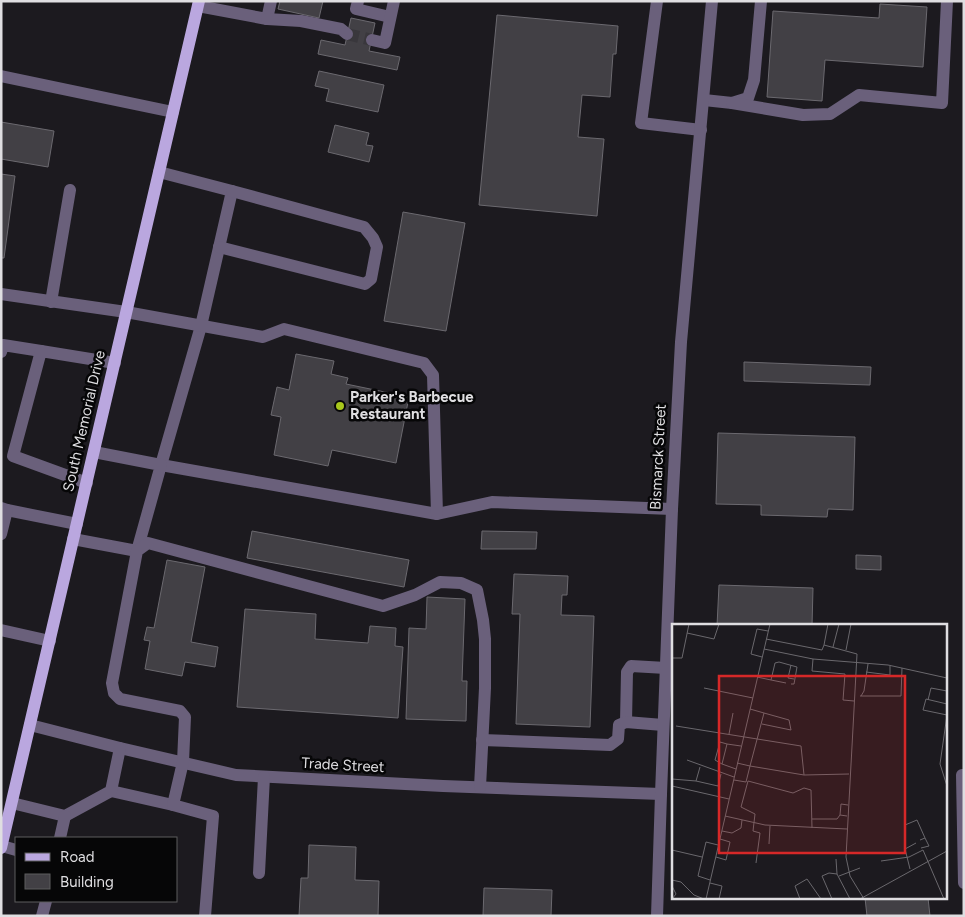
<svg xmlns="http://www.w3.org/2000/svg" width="965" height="917" viewBox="0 0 965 917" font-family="Figtree,sans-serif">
	<rect width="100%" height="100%" fill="#1c1a1f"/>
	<g fill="#424045" stroke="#6b696f">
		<polygon points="280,1 323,1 319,18 278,9"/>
		<polygon points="880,4 927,7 923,67 825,60 822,101 767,97 773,11 879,18"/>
		<polygon points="497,15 618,26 616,54 613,54 610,97 582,95 578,137 604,139 597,216 479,205"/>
		<polygon points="351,18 375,23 369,51 400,57 397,70 318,54 321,40 345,45"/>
		<polygon points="319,71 384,85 378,112 326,101 329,89 315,86"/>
		<polygon points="1,122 54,131 48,167 1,159"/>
		<polygon points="335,125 369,133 366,145 373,146 369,162 328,152"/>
		<polygon points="1,174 15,176 4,258 1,258"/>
		<polygon points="403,212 465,223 446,331 384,321"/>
		<polygon points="296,354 334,361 331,374 348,378 346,384 409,397 396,463 332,450 328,466 274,455 281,417 271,415 277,387 289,390"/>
		<polygon points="744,362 871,367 870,385 744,381"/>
		<polygon points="718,433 855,437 853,510 828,509 827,517 761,515 761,505 716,504"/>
		<polygon points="252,531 409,560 404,587 247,558"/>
		<polygon points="482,531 537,532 536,549 481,549"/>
		<polygon points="856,555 881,556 881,570 856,569"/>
		<polygon points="167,560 205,567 191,642 218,647 215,667 185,662 182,676 145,669 150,641 144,640 147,627 154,628"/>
		<polygon points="514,574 568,576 567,595 562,595 561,615 594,616 590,727 516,724 520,614 512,614"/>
		<polygon points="719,585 813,588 812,626 717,626"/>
		<polygon points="427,597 465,599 462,681 467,681 466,721 406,719 409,628 426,629"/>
		<polygon points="245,609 316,614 315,639 368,643 370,626 396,628 395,646 403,647 398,718 237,707"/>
		<polygon points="309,845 356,847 355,880 379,881 378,916 299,916 301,878 308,878"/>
		<polygon points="484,888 552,890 551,916 483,916"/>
		<polygon points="865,898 928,898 930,916 867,916"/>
	</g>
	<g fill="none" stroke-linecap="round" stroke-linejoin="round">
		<polyline stroke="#39373c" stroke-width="12" stroke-dasharray="12 6" stroke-linecap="butt" points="347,34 372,40"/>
		<g stroke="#6a607b" stroke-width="12">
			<polyline points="358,1 356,9 390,17"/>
			<polyline points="657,1 641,123 701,130"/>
			<polyline points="198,6 267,19 271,1"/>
			<polyline points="267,19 301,21 341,29 347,34"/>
			<polyline points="372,40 385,43 394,1"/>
			<polyline points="1,76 173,112"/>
			<polyline points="704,100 732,103 748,98 754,80 761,1"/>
			<polyline points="732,103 803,115 830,114 859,95 942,103 947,1"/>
			<polyline points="159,172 232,191 201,326 161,465 437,514 492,502 672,509"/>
			<polyline points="219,247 365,284 371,279 377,247 373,238 364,227 232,191"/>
			<polyline points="1,294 126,312 263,337 284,329 424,363 433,375 437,514"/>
			<polyline points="51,302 70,190"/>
			<polyline points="1,352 3,345 41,351"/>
			<polyline points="87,483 13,456 41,351 115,363"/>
			<polyline points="1,508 7,510 77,524"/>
			<polyline points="1,534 7,510"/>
			<polyline points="73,539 137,551 161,465 94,452"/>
			<polyline points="1,630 50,641"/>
			<polyline points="626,722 627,672 631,666 666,668"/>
			<polyline points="30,725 120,748 236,775 443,786 661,794"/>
			<polyline points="482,740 610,745 618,739 619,725 626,722 663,725"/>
			<polyline points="964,775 962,775 964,883"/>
			<polyline points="111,791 173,805"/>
			<polyline points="12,803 65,816 111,791 120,748"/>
			<polyline points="60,838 65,816"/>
			<polyline points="2,846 16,850"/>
			<polyline points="259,873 264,777"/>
			<polyline points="42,916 46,901"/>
			<polyline points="205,916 213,816 173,805 183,762 185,717 180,711 120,699 114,693 112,683 137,551 148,543 383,606 415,595 440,582 461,583 477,590 483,620 485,639 485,688 480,787"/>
			<polyline points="657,916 661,794 672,509 681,342 712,1"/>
		</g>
		<polyline stroke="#baa7df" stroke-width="12" points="1,848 199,1"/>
	</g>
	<circle fill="#a8c71c" stroke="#060607" stroke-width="2" cx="340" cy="406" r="5"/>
	<g text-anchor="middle" stroke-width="5" stroke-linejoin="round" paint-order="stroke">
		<g font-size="15" font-weight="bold" fill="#dfdee1" stroke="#060607" text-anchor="start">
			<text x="350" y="402">Parker's Barbecue<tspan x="350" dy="17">Restaurant</tspan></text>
		</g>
		<g font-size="15" fill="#dfdee1" stroke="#060607">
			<text transform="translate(84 421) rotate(-77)" y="5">South Memorial Drive</text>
			<text transform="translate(658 457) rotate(-87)" y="5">Bismarck Street</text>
			<text transform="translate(343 765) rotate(3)" y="5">Trade Street</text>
		</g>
	</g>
	<g transform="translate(672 624)">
		<rect width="275" height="275" fill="#1c1a1f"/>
		<path fill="none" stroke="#6a686d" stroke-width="1" d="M156 0 152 21 185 30 174 233 178 252 192 275M15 9 42 15 47 0M94 15 150 26 152 21M161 23 167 0M92 25 141 35 216 41 275 54M174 26 179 0M90 33 79 30 85 5 96 7M0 34H10L17 0M141 35 140 47 173 50 171 76 182 77M119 41 116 54 122 55M194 48 218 51V42M85 53 99 56 103 39 107 38 125 43 122 60H119M99 56 114 59M32 64 81 74M188 72H229L230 44M189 72 192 67 196 40M256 76 259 64 275 67M78 85 92 89 78 142 132 151 177 150M275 91 268 140 275 162M275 91 251 86 254 75 275 80M90 100 119 106 117 96 92 89M4 102 129 122 132 151M57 110 61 89M15 136 62 153M50 140 43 136 48 118 55 120M28 143 24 157 46 162 49 150M64 145 50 140 55 120 69 122M0 155 24 157M62 156 74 158 78 142 65 139M0 162 57 175M168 191 169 180 176 181M53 192 93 201 175 205M140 195H165L168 191 175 192M50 207 60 209 69 204 70 196M244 219 233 225V201L245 196 253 214 248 216M97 220 98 202M249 224 257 222 253 214M233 225 238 245M0 226 30 233M44 233 54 236 58 218 48 215M164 235 165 250 178 275M209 237 237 233 251 226 272 275M84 239 88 209 81 207 83 190 69 183 76 157 121 169 132 164 139 166 140 204M167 252 188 244M0 256 9 258 22 271 32 275M38 256 26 252 34 218 46 221M38 259 50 262 47 275M0 262 4 270 0 275M34 275 98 0M128 275 123 262 135 255 149 275M160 275 150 252 157 249 165 250M188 275 275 227"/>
		<path fill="#d62828" fill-opacity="0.15" stroke="#d62828" stroke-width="2.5" d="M47 52H233V229H47Z"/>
		<rect width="275" height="275" fill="none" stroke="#dfdee1" stroke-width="2.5"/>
	</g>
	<rect width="965" height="917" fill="none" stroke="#dfdee1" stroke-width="5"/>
	<rect x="15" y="837" width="162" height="65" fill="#060607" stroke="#5d5c5e"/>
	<rect x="25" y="853" width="25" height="8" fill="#baa7df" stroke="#5d5c5e"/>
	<text x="60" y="862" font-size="15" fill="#dfdee1">Road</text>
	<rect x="25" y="874" width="25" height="15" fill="#424045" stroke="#5d5c5e"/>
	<text x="60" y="887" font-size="15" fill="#dfdee1">Building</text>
</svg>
